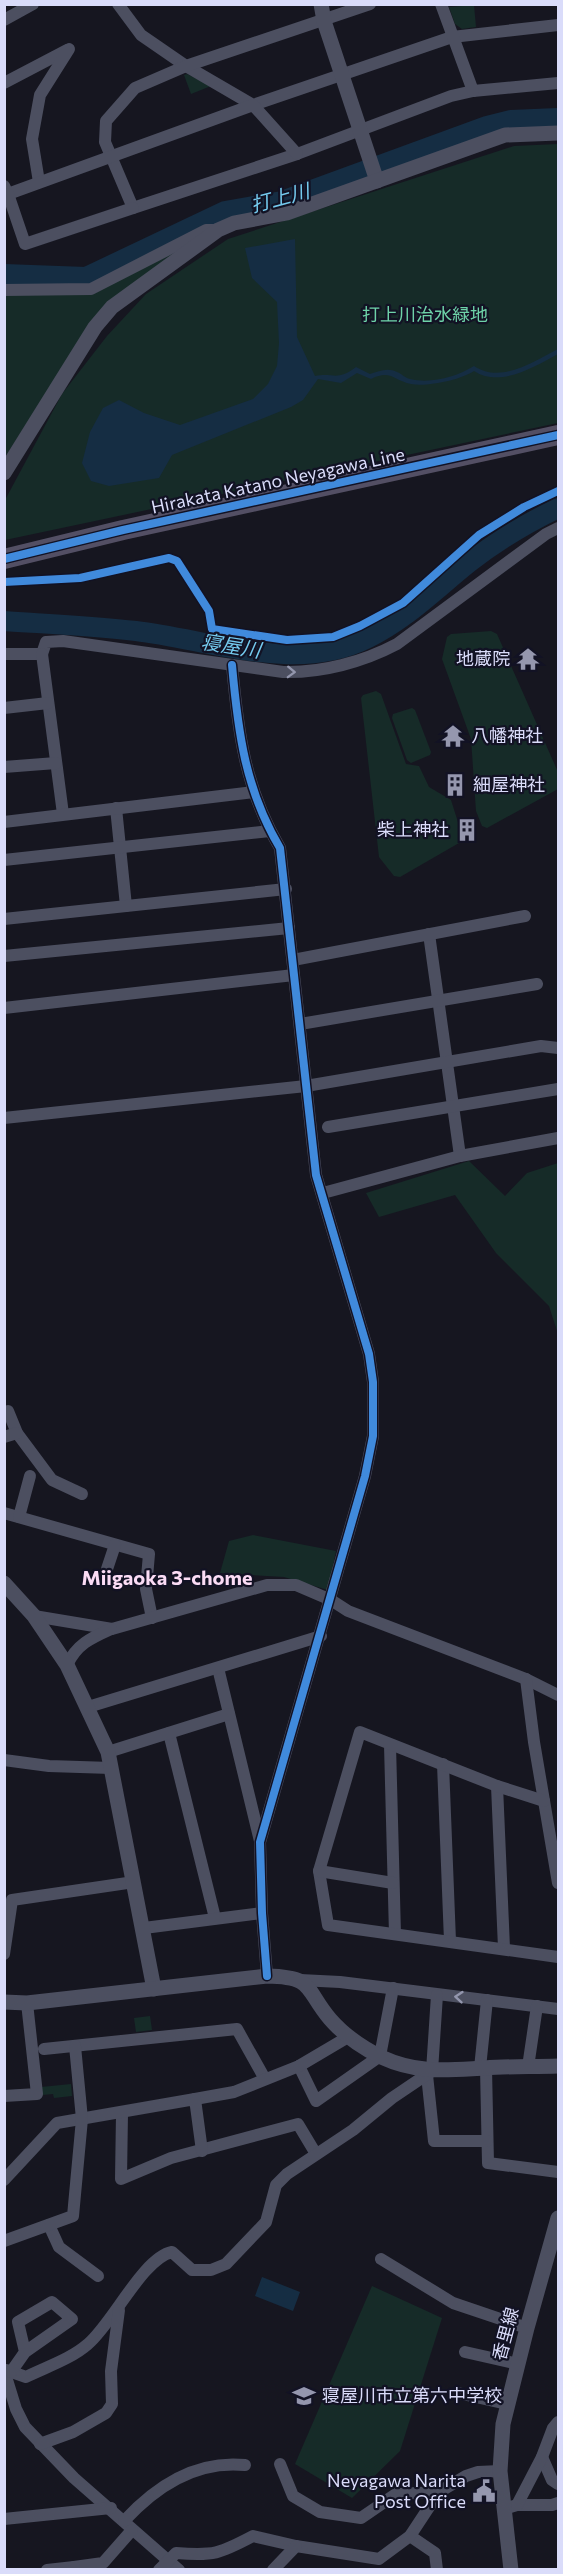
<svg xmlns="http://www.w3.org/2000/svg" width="563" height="2574" viewBox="0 0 563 2574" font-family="Commissioner,'Noto Sans JP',sans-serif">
	<rect width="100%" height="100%" fill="#161620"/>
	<g fill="#162b28">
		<polygon points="474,5 476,27 462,29 455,24 449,7"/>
		<polygon points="187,74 211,86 191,94 184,75"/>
		<polygon points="558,144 558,423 5,540 5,500 62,394 107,336 146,294 228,239 514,146"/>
		<polygon points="203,235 99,312 5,457 5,294 95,293 172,250"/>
		<polygon points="491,631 497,634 558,772 558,789 487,828 482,826 476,811 471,739 442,659 447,637 451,634"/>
		<polygon points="376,691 381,694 406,764 419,766 429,787 451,800 462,835 459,843 400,877 394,876 379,857 361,698 363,695"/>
		<polygon points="412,708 415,710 431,752 430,755 411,763 407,760 392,718 393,714"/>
		<polygon points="469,1161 505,1196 527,1173 558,1163 558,1334 549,1306 496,1253 455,1195 379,1217 366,1193"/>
		<polygon points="253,1535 336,1551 328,1590 284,1577 220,1573 229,1541"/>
		<polygon points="150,2016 152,2030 136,2032 134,2018"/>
		<polygon points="71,2084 72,2096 54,2098 53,2094 42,2095 41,2087"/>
		<polygon points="372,2286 442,2318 400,2451 352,2498 295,2464"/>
	</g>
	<g fill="#152d43">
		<path d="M295 239 297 337 315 376C334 372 336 382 356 367L370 374C379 371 388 367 397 372 402 374 405 378 410 379 431 384 456 377 474 366 501 384 533 362 558 349V354C534 367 500 388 474 371 460 380 428 387 411 384 394 381 391 369 371 379L357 373 341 383 318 379 303 400 291 407 172 455 159 478 109 486 91 481 82 463 90 432 103 408 119 400 144 413 180 425 253 399 268 384 277 366 279 343 277 302 252 278 245 248Z"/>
		<polygon points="262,2277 300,2292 293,2311 255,2296"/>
	</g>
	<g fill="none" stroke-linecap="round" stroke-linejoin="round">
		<g stroke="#152d43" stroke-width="20">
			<polyline points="4,274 86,277 225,211 282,201 487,126 511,120 558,118"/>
			<path d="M4 621C48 624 92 626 136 631 211 640 297 674 368 638 407 619 436 589 470 562 497 541 527 523 558 508"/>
		</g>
		<g stroke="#4c4f60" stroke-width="12">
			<polyline points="118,4 141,35 186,66 253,105 452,37 558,25"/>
			<polyline points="370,4 186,66 135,88 106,121 105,142 133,208 297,154 451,96 473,91 558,83"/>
			<polyline points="441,4 473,91"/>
			<polyline points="4,20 33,4"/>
			<polyline points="4,83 67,50"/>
			<polyline points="39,182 32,139 40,95 69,49"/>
			<polyline points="4,186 8,194 253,105 297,154"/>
			<polyline points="8,194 25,244 133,208"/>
			<polyline points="4,290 91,289 206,230 217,230"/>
			<path d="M4 654H42L46 642 63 641 283 672C322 673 363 662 397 644L546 534 558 528"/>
			<polyline points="42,654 63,814"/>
			<path d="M232 665C238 732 245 789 280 848L316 1175 369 1354 373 1382V1436L365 1476 260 1842 262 1913 267 1976"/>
			<polyline points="4,708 48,703"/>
			<polyline points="4,767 56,763"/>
			<polyline points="116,808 126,906"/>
			<polyline points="4,822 254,792"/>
			<polyline points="4,860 270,831"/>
			<polyline points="4,919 286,889"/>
			<polyline points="429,934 460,1156"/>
			<polyline points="4,956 289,928"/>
			<polyline points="293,960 525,916"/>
			<polyline points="4,1008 294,975"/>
			<polyline points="300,1024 537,984"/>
			<polyline points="4,1118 306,1086 541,1046 558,1048"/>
			<polyline points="328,1127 558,1089"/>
			<polyline points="323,1193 460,1156 558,1138"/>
			<polyline points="8,1411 17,1433 52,1480 82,1494"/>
			<polyline points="4,1437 17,1433"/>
			<polyline points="4,1513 149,1554 146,1589 152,1618"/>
			<polyline points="19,1517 30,1476"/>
			<polyline points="107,1569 115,1545"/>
			<polyline points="34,1616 112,1629 267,1585 296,1585 331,1600 348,1611 526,1679 558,1695"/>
			<path d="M67 1665C77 1644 91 1638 111 1629"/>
			<polyline points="218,1668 260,1841"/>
			<polyline points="526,1679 534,1742 558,1883"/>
			<polyline points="88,1707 321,1636"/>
			<polyline points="169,1733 215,1918"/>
			<polyline points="390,1745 395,1934"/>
			<polyline points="108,1752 229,1714"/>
			<polyline points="4,1760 49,1766 111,1768"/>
			<polyline points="443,1764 450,1941"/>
			<polyline points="497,1786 504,1948"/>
			<polyline points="544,1801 497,1786 360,1732 319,1871 328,1925 558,1957"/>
			<polyline points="319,1871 393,1883"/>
			<polyline points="144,1928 262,1913"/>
			<polyline points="4,1954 12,1900 134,1882"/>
			<polyline points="300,1980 340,1982 558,2009"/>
			<polyline points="44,2049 237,2029 265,2079"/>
			<polyline points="299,2066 316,2101 380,2056 393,1988"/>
			<polyline points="528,2067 537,2006"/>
			<polyline points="480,2068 487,2000"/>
			<polyline points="486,2068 488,2163 558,2172"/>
			<polyline points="427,2075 434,2141 487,2141"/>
			<polyline points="4,2096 37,2094 27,2003"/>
			<polyline points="195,2099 234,2092 299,2066 348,2037"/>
			<polyline points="122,2113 121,2179 171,2158 298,2124 316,2154"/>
			<polyline points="4,2180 57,2123 195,2099 202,2151"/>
			<polyline points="49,2225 59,2247 98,2276"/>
			<polyline points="4,2241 73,2216 82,2119 75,2046"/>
			<polyline points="381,2259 453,2303 527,2328"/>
			<polyline points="465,2352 518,2364"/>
			<polyline points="4,2370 16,2409 25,2427 74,2478 179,2570"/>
			<path d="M6 2370 26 2377C46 2367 71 2359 88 2344 113 2323 143 2258 172 2252L192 2270H211L226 2264 266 2222 276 2185 287 2174 353 2130 392 2098 432 2071 437 1995"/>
			<polyline points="11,2372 25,2352 18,2322 52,2302 72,2319 25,2352"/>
			<polyline points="458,2393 507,2404"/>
			<polyline points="40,2444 73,2432 106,2413 112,2404 111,2371 119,2310"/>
			<polyline points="542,2457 552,2480 558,2484"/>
			<polyline points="280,2464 293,2496 320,2512 361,2518 396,2494 439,2492"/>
			<polyline points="517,2505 552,2505 558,2503"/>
			<polyline points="504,2509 517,2505 542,2457 553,2428 558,2422"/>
			<polyline points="4,2519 111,2508"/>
			<path d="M124 2521C156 2486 196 2460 245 2465"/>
			<polyline points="410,2536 435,2553 437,2570"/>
			<polyline points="74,2567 103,2563 132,2530"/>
			<polyline points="47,2570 74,2567 73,2570"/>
			<path d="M159 2570 176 2553C214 2556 219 2554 253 2536L296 2546 379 2559 410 2536 439 2492 466 2476 478 2472 500 2471"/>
			<polyline points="273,2570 296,2546"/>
		</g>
		<g stroke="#4c4f60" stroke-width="15">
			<polyline points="321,4 324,21 377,181"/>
			<polyline points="4,473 95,327 112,307 218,230 234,223 287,213 505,135 558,133"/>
			<polyline points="4,1583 34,1616 67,1665 108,1752 154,1989"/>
			<path d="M4 2002 27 2003 267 1976C315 1977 304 1988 330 2019 343 2034 363 2048 381 2057 418 2074 446 2070 485 2068 509 2066 534 2067 558 2066"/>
			<polyline points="511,2570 500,2471 503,2424 527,2328 558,2218"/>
		</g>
		<polyline stroke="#534f64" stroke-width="20" points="4,559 123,530 558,435"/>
		<g stroke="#121224" stroke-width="11">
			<g id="cycleway">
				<polyline points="4,559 123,530 558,435"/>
				<polyline points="4,582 80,578 169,558 177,561 209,611 212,629 287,640 333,637 360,626 403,603 479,535 524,507 558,491"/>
				<path d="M232 665C238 732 245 789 280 848L316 1175 369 1354 373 1382V1436L365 1476 260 1842 262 1913 267 1976"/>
			</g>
		</g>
		<use href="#cycleway" stroke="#408adc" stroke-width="8"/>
	</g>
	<defs><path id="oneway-chevron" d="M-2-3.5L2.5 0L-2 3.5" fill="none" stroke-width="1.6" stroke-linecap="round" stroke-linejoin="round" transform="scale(1.5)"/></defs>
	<g stroke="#9396ad">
		<use href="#oneway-chevron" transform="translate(291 672) rotate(2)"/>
		<use href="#oneway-chevron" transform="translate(459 1997) rotate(-175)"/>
	</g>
	<defs>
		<g id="temple-bare" transform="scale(1.8)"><path d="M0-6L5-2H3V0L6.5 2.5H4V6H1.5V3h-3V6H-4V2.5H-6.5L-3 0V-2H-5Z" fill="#9597ae" stroke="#121224" stroke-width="2.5" paint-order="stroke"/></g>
		<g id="building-bare" transform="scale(1.8)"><path d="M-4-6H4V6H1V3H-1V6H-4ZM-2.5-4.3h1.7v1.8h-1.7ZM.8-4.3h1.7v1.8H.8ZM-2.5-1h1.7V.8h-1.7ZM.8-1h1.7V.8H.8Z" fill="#9597ae" stroke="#121224" stroke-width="2.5" paint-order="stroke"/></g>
		<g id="school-bare" transform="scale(1.8)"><path d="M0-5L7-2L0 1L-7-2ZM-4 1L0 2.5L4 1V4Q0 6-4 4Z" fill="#9597ae" stroke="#121224" stroke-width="2.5" paint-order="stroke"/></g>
		<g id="civic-bare" transform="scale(1.8)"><path d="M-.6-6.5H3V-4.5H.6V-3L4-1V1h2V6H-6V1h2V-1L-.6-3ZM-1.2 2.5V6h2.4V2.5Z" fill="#9597ae" stroke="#121224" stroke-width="2.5" paint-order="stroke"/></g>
	</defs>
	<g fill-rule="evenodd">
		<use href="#temple-bare" x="528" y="659"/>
		<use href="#temple-bare" x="453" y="736"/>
		<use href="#building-bare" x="455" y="785"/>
		<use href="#building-bare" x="467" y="830"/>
		<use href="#school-bare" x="304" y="2396"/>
		<use href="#civic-bare" x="484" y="2491"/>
	</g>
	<g text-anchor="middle" stroke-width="4.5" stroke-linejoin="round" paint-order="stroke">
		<g font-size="18" fill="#6ed2a8" stroke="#121224">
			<text x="425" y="321">打上川治水緑地</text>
		</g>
		<g font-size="18" fill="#dadcfa" stroke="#121224">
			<text transform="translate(278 481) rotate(-12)" y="6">Hirakata Katano Neyagawa Line</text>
			<text transform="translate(506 2334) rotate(-75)" y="6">香里線</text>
		</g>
		<g font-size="18" fill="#dadcfa" stroke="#121224" text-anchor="end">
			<text x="510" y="665">地蔵院</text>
			<text x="471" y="742" text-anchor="start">八幡神社</text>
			<text x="473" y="791" text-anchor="start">細屋神社</text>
			<text x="449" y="836">柴上神社</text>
			<text x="322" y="2402" text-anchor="start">寝屋川市立第六中学校</text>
			<text x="466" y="2487">Neyagawa Narita<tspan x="466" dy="21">Post Office</tspan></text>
		</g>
		<g font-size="20" font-style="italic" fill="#74caee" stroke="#121224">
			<text transform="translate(280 198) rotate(-15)" y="7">打上川</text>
			<text transform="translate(231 646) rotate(9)" y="7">寝屋川</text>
		</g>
		<g font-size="20" font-weight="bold" fill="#fbdcf5" stroke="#121224">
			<text x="167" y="1585">Miigaoka 3-chome</text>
		</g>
	</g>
	<rect width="563" height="2574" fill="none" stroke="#dadcfa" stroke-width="12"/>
</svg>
